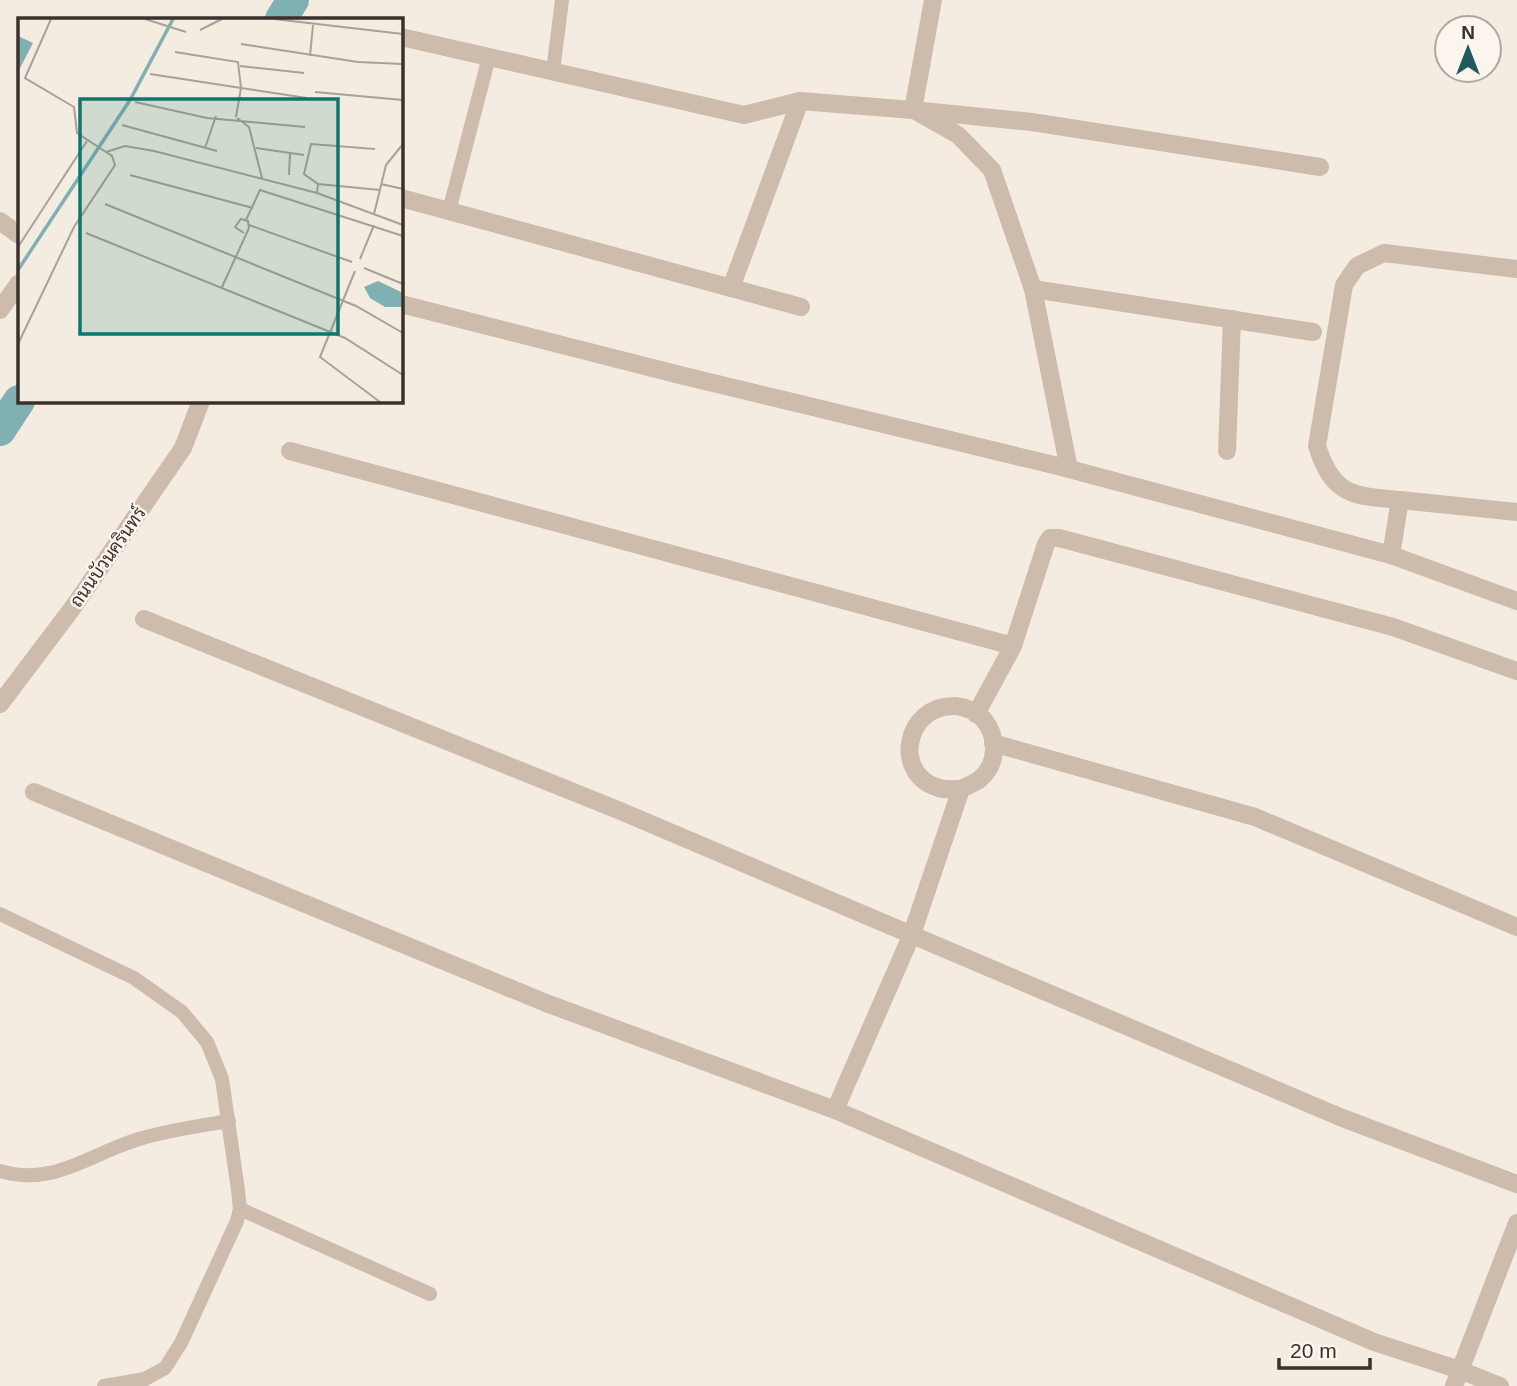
<svg xmlns="http://www.w3.org/2000/svg" width="1517" height="1386" viewBox="0 0 1517 1386" font-family="Arial,Sarabun,sans-serif">
	<rect width="100%" height="100%" fill="#f4ebe1"/>
	<g fill="none" stroke-linecap="round" stroke-linejoin="round">
		<g stroke="#7fb0b2" stroke-width="32">
			<polyline points="281,19 293,0"/>
			<polyline points="0,430 19,401"/>
		</g>
		<g stroke="#cdbbac" stroke-width="14">
			<polyline points="553,71 562,0"/>
			<polyline points="449,211 489,57"/>
			<polyline points="0,914 134,978 182,1012 207,1042 222,1079 238,1190 240,1209 237,1221 181,1343 165,1368 145,1379 104,1386"/>
			<path d="M0 1171C54 1187 89 1154 139 1139 168 1130 198 1126 229 1121"/>
			<polyline points="240,1209 430,1294"/>
		</g>
		<g stroke="#cdbbac" stroke-width="18">
			<polyline points="401,37 744,115 800,101 913,110 1032,122 1320,167"/>
			<polyline points="913,110 933,0"/>
			<polyline points="919,113 958,135 992,170 1033,289 1069,469"/>
			<polyline points="401,198 801,307"/>
			<polyline points="731,288 800,101"/>
			<polyline points="1033,289 1313,332"/>
			<polyline points="401,304 680,375 1058,466 1391,555 1517,601"/>
			<polyline points="0,310 19,283"/>
			<polyline points="290,451 1013,646"/>
			<polyline points="1227,451 1232,319"/>
			<polyline points="1400,500 1517,512"/>
			<path d="M1391 555 1400 500C1353 496 1333 496 1317 446L1344 285 1357 266 1384 253 1517 269"/>
			<polyline points="144,619 618,810 1340,1117 1517,1184"/>
			<polyline points="976,714 1013,646 1046,544 1050,538 1059,538 1393,627 1517,671"/>
			<polyline points="993,743 1255,817 1517,927"/>
			<polyline points="34,792 546,1003 835,1110 1374,1342 1460,1370 1500,1386"/>
			<path d="M835 1110 912 934 961 789C967 786 975 783 980 779 998 764 998 737 984 720 978 712 966 707 956 706 904 704 892 775 939 788 946 790 955 789 961 789"/>
			<polyline points="1454,1386 1517,1223"/>
		</g>
		<g stroke="#cdbbac" stroke-width="18">
			<polyline points="0,221 19,235"/>
			<polyline points="0,704 74,606 183,448 201,401"/>
		</g>
	</g>
	<g text-anchor="middle" stroke-width="5" stroke-linejoin="round" paint-order="stroke">
		<g font-size="18" fill="#3b302b" stroke="#fbf5ee">
			<text transform="translate(108 557) rotate(-55)" y="6">ถนนบัวนครินทร์</text>
		</g>
	</g>
	<g transform="translate(18 18)">
		<rect width="385" height="385" fill="#f4ebe1"/>
		<path d="M0 18 15 25 1 52 0 51ZM360 263 385 275V289H367L352 280 346 269Z" fill="#7fb0b2"/>
		<path fill="none" stroke="#7fb0b2" stroke-width="3.5" d="M0 252 112 82 155 1"/>
		<path fill="none" stroke="#aaa098" stroke-width="2" d="M127 1 168 14M256 1 385 16M182 12 204 1M223 26 340 44 385 46M157 34 220 44 223 70 218 99M292 38 295 7M222 48 286 55M132 56 289 80M297 74 385 82M117 84 189 100 287 109M219 100 231 109 244 160M104 107 199 133M187 130 198 98M238 130 286 137M88 134 107 128 136 133 299 175 385 207M112 157 235 190M271 157 272 135M300 166 362 172M363 166 385 171M299 175 300 166 286 156 293 126 357 131M87 186 338 288 385 315M356 196 368 147 385 126M228 202 242 172 385 218M231 207 334 244M68 215 327 320 385 357M0 229 69 123M342 241 356 207M346 250 385 266M337 253 302 339 362 384M204 269 231 210 230 203 223 201 217 209 226 215M0 326 56 209 97 147 94 138 59 115 56 89 7 60 33 1"/>
		<path fill="#0f766e" fill-opacity="0.15" stroke="#0f766e" stroke-width="3.5" d="M62 81H320V316H62Z"/>
		<rect width="385" height="385" fill="none" stroke="#3b302b" stroke-width="3.5"/>
	</g>
	<g transform="translate(1468 49)"><circle r="33" fill="#fbf5ee" stroke="#aea6a0" stroke-width="2"/>
	<path d="M0-5L12 26L0 18L-12 26Z" fill="#1f5a5e"/>
	<text y="-10" font-size="19" font-weight="bold" text-anchor="middle" fill="#3b302b">N</text>
	</g>
	<path d="M1279 1358v10h91v-10" fill="none" stroke="#3b302b" stroke-width="3.5"/>
	<text x="1290" y="1358" font-size="21" fill="#3b302b" stroke="#fbf5ee" stroke-width="5" paint-order="stroke">20 m</text>
</svg>
